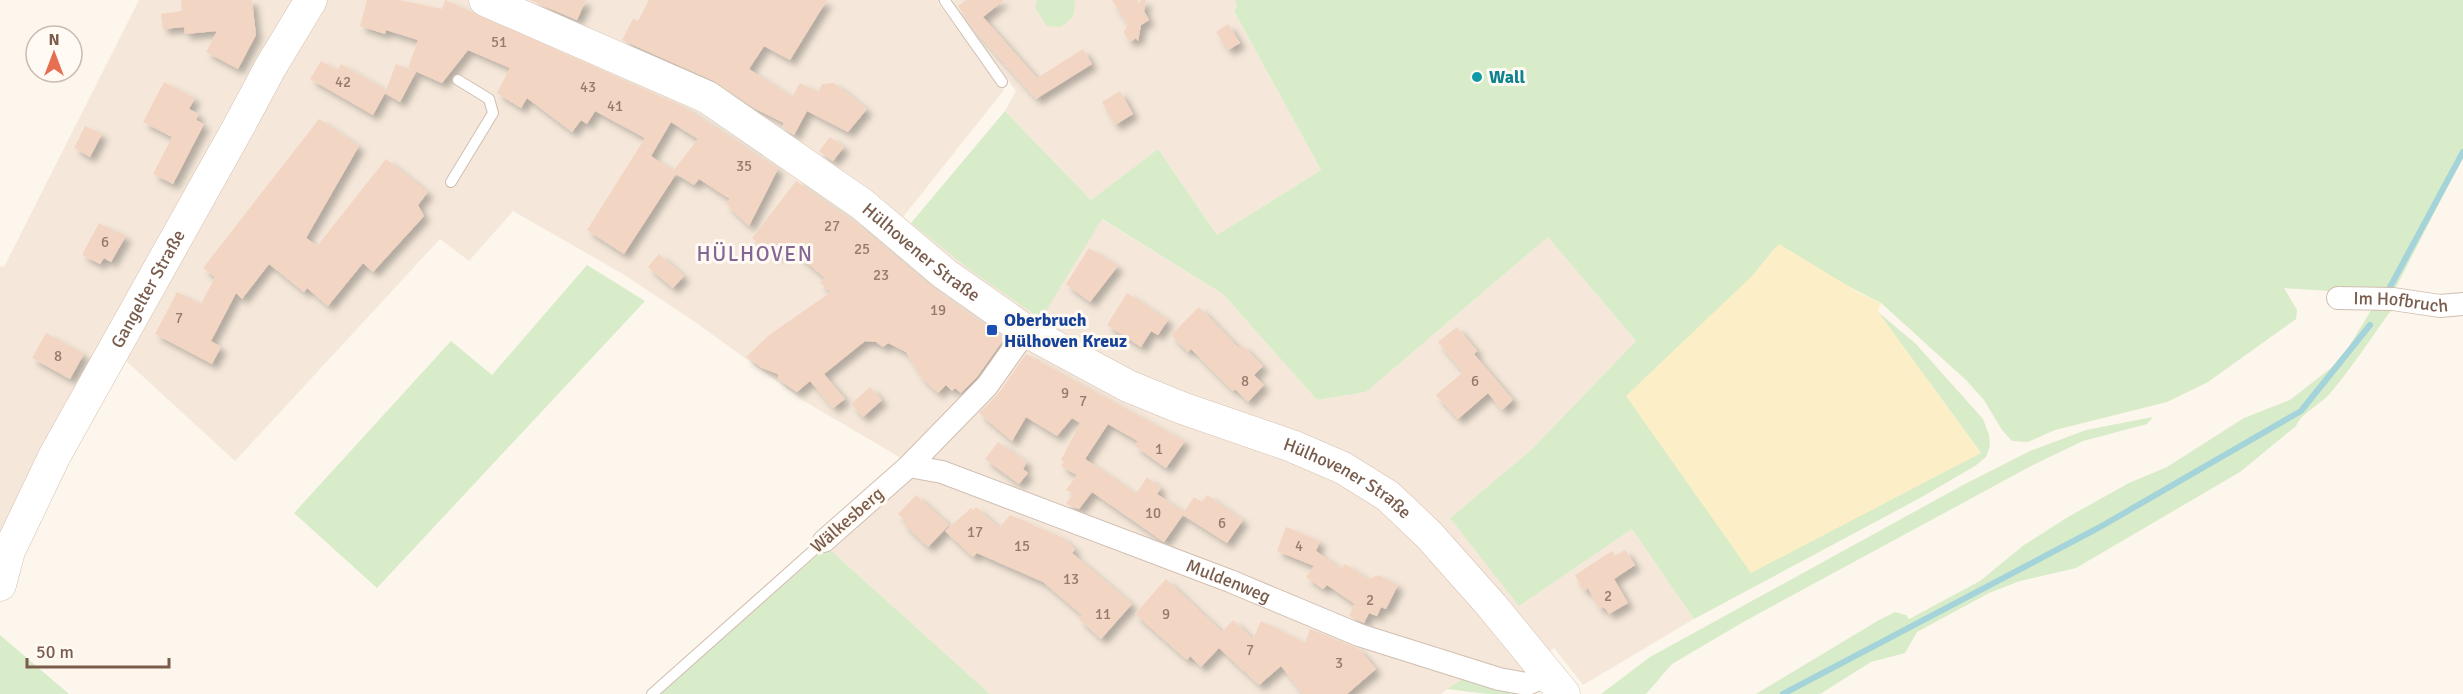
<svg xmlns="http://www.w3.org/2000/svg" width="2463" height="694" viewBox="0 0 2463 694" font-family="Signika,sans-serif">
	<defs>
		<filter id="shadow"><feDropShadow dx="5.5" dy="5.5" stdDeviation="3" flood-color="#0004"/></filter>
	</defs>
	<rect width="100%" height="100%" fill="#fdf6ec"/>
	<g fill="#f5e8da">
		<polygon points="139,0 941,0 938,3 1004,90 903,217 1040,318 1101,219 1223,294 1317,400 1366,392 1548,237 1636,341 1531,450 1450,518 1520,605 1632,529 1694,619 1583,685 1554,648 1516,678 1479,667 1441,694 990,694 827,547 911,464 804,401 695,322 623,274 513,211 469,261 440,239 235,461 125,360 0,541 0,266 4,267"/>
		<polygon points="954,0 1235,0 1237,6 1234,11 1321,170 1217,235 1158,149 1091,200 1005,111 1016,91 949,4"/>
	</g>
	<g fill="#d8ecc9">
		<path d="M1037 0H1074C1077 13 1072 21 1060 27L1047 26 1035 8Z"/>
		<polygon points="1235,0 2463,0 2463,157 2392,295 2284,288 2297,310 2296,319 2208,382 2167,402 2055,430 2028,442 2012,441 2002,430 1984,400 1966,380 1881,303 1775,248 1754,274 1981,453 1878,312 1916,344 1983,419 1989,435 1990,446 1986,457 1975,466 1920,498 1694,619 1632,529 1519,606 1450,518 1531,450 1636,341 1548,237 1366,392 1317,400 1223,294 1102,219 1041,319 973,272 911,223 1005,111 1091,200 1158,149 1217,235 1321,170 1234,11 1237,6"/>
		<polygon points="587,265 645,301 377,588 294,513 451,341 492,375"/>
		<path d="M2395 305C2374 333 2355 364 2332 391 2321 405 2303 411 2296 426L2240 472 2076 568 2020 581 1989 593 1917 632 1905 653 1871 662 1820 694H1756L1879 620 1895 612 1906 615 1909 619 1980 581 2024 545 2068 517 2129 483 2167 467 2244 418 2290 400 2331 368 2348 348 2373 307Z"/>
		<polygon points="2153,417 2147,424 2083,441 2031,466 1745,621 1672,664 1646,694 1601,694 1650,657 1963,485 2030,451 2086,430"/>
		<polygon points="827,547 990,694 659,694"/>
		<polygon points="0,635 69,694 0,694"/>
		<polygon points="1464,678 1530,694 1487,694 1447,689"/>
	</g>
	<polygon fill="#fcefc7" points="1779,244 1858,292 1881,303 1878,312 1981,453 1751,573 1626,396 1754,274"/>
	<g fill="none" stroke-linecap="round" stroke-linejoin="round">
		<g stroke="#a5d3da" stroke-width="6">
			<polyline points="2389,289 2463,152"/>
			<polyline points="1783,694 2100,527 2301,411 2370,325"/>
		</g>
	</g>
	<g fill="#f3d5c3" fill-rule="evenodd" filter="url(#shadow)">
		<polygon points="181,0 252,0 256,35 238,69 206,52 217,31 185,34 184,27 163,29 161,14 182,11"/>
		<path d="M367 0H399L442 9 445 0 684 107 778 169 749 226 726 204 730 199 699 179 694 185 676 174 624 254 587 230 645 138 595 111 587 124 581 120 572 132 527 98 521 108 497 93 510 68 468 50 442 83 408 68 418 40 386 30 385 34 360 26ZM671 122 698 139 673 171 651 156Z"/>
		<polygon points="530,0 586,0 577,20"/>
		<polygon points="649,0 827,0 790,60 764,46 749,69 792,97 800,83 818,92 822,84 834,83 867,109 848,132 807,111 794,135 782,127 784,123 754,108 714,81 622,40 633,19 638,21"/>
		<polygon points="966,0 1004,0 983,17 1037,78 1083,49 1092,64 1036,99 975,31 958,6"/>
		<polygon points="1112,0 1137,0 1139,4 1141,0 1146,0 1144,11 1149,20 1141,25 1138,41 1136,38 1130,42 1125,35 1124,31 1128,25"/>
		<polygon points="1228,24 1240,43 1228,50 1216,32"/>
		<polygon points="321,61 337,70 341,64 386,90 396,64 416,72 400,102 385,93 373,115 310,79"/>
		<polygon points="164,82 195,98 189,109 199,114 196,120 204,124 173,184 153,174 172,137 143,122"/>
		<polygon points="1120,91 1133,114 1115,125 1102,102"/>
		<polygon points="319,119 359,146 306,238 317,246 386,159 428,192 418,205 424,216 373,272 363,263 328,306 307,288 304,292 269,264 242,299 236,293 211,341 221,347 212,364 155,334 177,292 201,304 215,277 203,268"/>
		<polygon points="85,126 102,134 90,157 74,148"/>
		<polygon points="830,137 844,147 833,161 819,151"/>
		<polygon points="796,181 861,227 933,288 1004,339 977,377 961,393 955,388 952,391 946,385 938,393 922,378 906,352 888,343 883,347 876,342 865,341 824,374 845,399 833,408 810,381 797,392 778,379 778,374 762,368 746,357 769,335 831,292 820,283 825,278 792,250 789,253 784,249 779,256 765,245 763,247 752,238"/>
		<polygon points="99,223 126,236 111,262 104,258 100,264 82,255"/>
		<polygon points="1089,248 1118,266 1090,302 1066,284"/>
		<polygon points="659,254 684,276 673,288 648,267"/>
		<polygon points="1127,293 1168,320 1158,335 1151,331 1141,347 1107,325"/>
		<polygon points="1199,307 1239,348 1242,345 1263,366 1254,375 1264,385 1248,402 1235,389 1233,391 1191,349 1188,352 1171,335"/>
		<polygon points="1457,327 1477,351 1474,354 1513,400 1502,410 1488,393 1458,419 1436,395 1463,372 1438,342"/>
		<polygon points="46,333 84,354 70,379 32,358"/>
		<polygon points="1026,354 1185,441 1166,468 1135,446 1138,441 1108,424 1085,459 1136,494 1147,477 1161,488 1157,494 1184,512 1194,497 1202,502 1207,495 1243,520 1227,543 1183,515 1164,542 1092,492 1079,509 1066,504 1073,494 1066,490 1077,475 1061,466 1064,462 1061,460 1080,423 1072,418 1057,436 1026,417 1012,441 979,413 998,394"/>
		<polygon points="870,387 882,400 863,417 851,404"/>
		<polygon points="998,442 1027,462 1023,469 1028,473 1019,484 985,459"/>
		<polygon points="916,495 949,525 928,547 903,523 906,521 898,514"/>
		<polygon points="976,507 999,528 1010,515 1063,538 1075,549 1072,553 1132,604 1101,639 1079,619 1082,615 1043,582 977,553 973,557 945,531 971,508 973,510"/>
		<polygon points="1286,527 1320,541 1316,551 1341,569 1345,564 1368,579 1379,575 1398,585 1386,609 1381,607 1377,616 1369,613 1364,623 1349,616 1355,604 1327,585 1323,589 1306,577 1314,566 1277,551"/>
		<polygon points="1625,550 1635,565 1614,579 1628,603 1609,614 1604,607 1600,609 1588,588 1584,591 1575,575 1612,551 1615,556"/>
		<polygon points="1166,579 1222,632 1233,620 1253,639 1261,621 1305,643 1310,629 1359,649 1376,669 1347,694 1303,694 1281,666 1259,685 1219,648 1201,667 1190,656 1187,660 1135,614"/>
	</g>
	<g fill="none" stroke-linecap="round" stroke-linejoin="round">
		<g stroke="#d1beb0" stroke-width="12">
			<g id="service">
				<polyline points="946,0 945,1 1002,82"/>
				<polyline points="451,182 493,113 489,99 458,80"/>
				<polyline points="652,694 824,541"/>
			</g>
		</g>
		<g stroke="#d1beb0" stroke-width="24">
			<g id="minor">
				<path id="s1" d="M2338 298 2393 299 2440 306 2463 304"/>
				<path id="s2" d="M909 466 942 472 1230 581 1359 635 1499 679 1527 684 1549 675"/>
				<polyline points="824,541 909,466 987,386 1026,331"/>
			</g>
		</g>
		<g stroke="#d6c0b0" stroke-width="33">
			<g id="secondary">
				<path id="s3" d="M485 0 707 97 862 204 945 274 1026 331 1128 386 1182 408 1292 446 1343 468 1388 496 1429 535 1492 606 1564 694"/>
				<path id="s4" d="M0 585 9 551 55 455 239 126 270 68 311 0"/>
			</g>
		</g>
		<use href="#service" stroke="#fff" stroke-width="10"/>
		<use href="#minor" stroke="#fff" stroke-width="22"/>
		<use href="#secondary" stroke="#fff" stroke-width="32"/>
	</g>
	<circle fill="#0f9aa8" stroke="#fffaf3" stroke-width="2" cx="1477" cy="77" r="6"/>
	<rect fill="#1a4fb4" stroke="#fffaf3" stroke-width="2" x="986" y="324" width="12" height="12" rx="3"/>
	<g text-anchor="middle" stroke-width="6" stroke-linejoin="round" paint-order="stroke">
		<g font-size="15" fill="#987a6a">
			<text x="499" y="47">51</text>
			<text x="343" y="87">42</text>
			<text x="588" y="92">43</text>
			<text x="615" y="111">41</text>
			<text x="744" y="171">35</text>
			<text x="832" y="231">27</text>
			<text x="105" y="247">6</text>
			<text x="862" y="254">25</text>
			<text x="881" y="280">23</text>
			<text x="938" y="315">19</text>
			<text x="179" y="323">7</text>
			<text x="58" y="361">8</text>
			<text x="1245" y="386">8</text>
			<text x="1475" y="386">6</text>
			<text x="1065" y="398">9</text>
			<text x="1083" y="406">7</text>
			<text x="1159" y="454">1</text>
			<text x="1153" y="518">10</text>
			<text x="1222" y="528">6</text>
			<text x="975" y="537">17</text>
			<text x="1022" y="551">15</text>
			<text x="1299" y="551">4</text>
			<text x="1071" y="584">13</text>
			<text x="1608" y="601">2</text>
			<text x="1370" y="605">2</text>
			<text x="1103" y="619">11</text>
			<text x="1166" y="619">9</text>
			<text x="1250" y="655">7</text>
			<text x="1339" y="668">3</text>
		</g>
		<g font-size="18" font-weight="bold" fill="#0d838f" stroke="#fffaf3" text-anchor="start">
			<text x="1489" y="83">Wall</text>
		</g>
		<g font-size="18" fill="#7a5c4d" stroke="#fffaf3">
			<text dy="6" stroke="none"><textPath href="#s3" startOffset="507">Hülhovener Straße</textPath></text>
			<text dy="6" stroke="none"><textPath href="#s4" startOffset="332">Gangelter Straße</textPath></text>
			<text dy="6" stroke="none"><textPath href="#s1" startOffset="63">Im Hofbruch</textPath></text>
			<text dy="6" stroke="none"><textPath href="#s3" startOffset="993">Hülhovener Straße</textPath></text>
			<text transform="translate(847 520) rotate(-41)" y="6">Wälkesberg</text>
			<text dy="6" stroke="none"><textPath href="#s2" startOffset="340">Muldenweg</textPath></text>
		</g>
		<g font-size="18" font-weight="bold" fill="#164399" stroke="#fffaf3" text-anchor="start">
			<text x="1004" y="326">Oberbruch<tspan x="1004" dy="21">Hülhoven Kreuz</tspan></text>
		</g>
		<g font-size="21" letter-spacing="1.5" fill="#846695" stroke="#fffaf3">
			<text x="755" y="261">HÜLHOVEN</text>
		</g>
	</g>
	<g transform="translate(54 54)"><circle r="28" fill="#fffaf3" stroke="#cabbb1" stroke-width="1.5"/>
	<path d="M0-4.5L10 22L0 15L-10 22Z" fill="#e76f51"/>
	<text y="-9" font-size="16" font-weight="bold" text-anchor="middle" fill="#7a5c4d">N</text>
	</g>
	<path d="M27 658v9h142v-9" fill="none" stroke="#7a5c4d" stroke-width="3"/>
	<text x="36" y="658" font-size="18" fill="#7a5c4d" stroke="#fffaf3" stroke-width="4.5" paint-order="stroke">50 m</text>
</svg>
